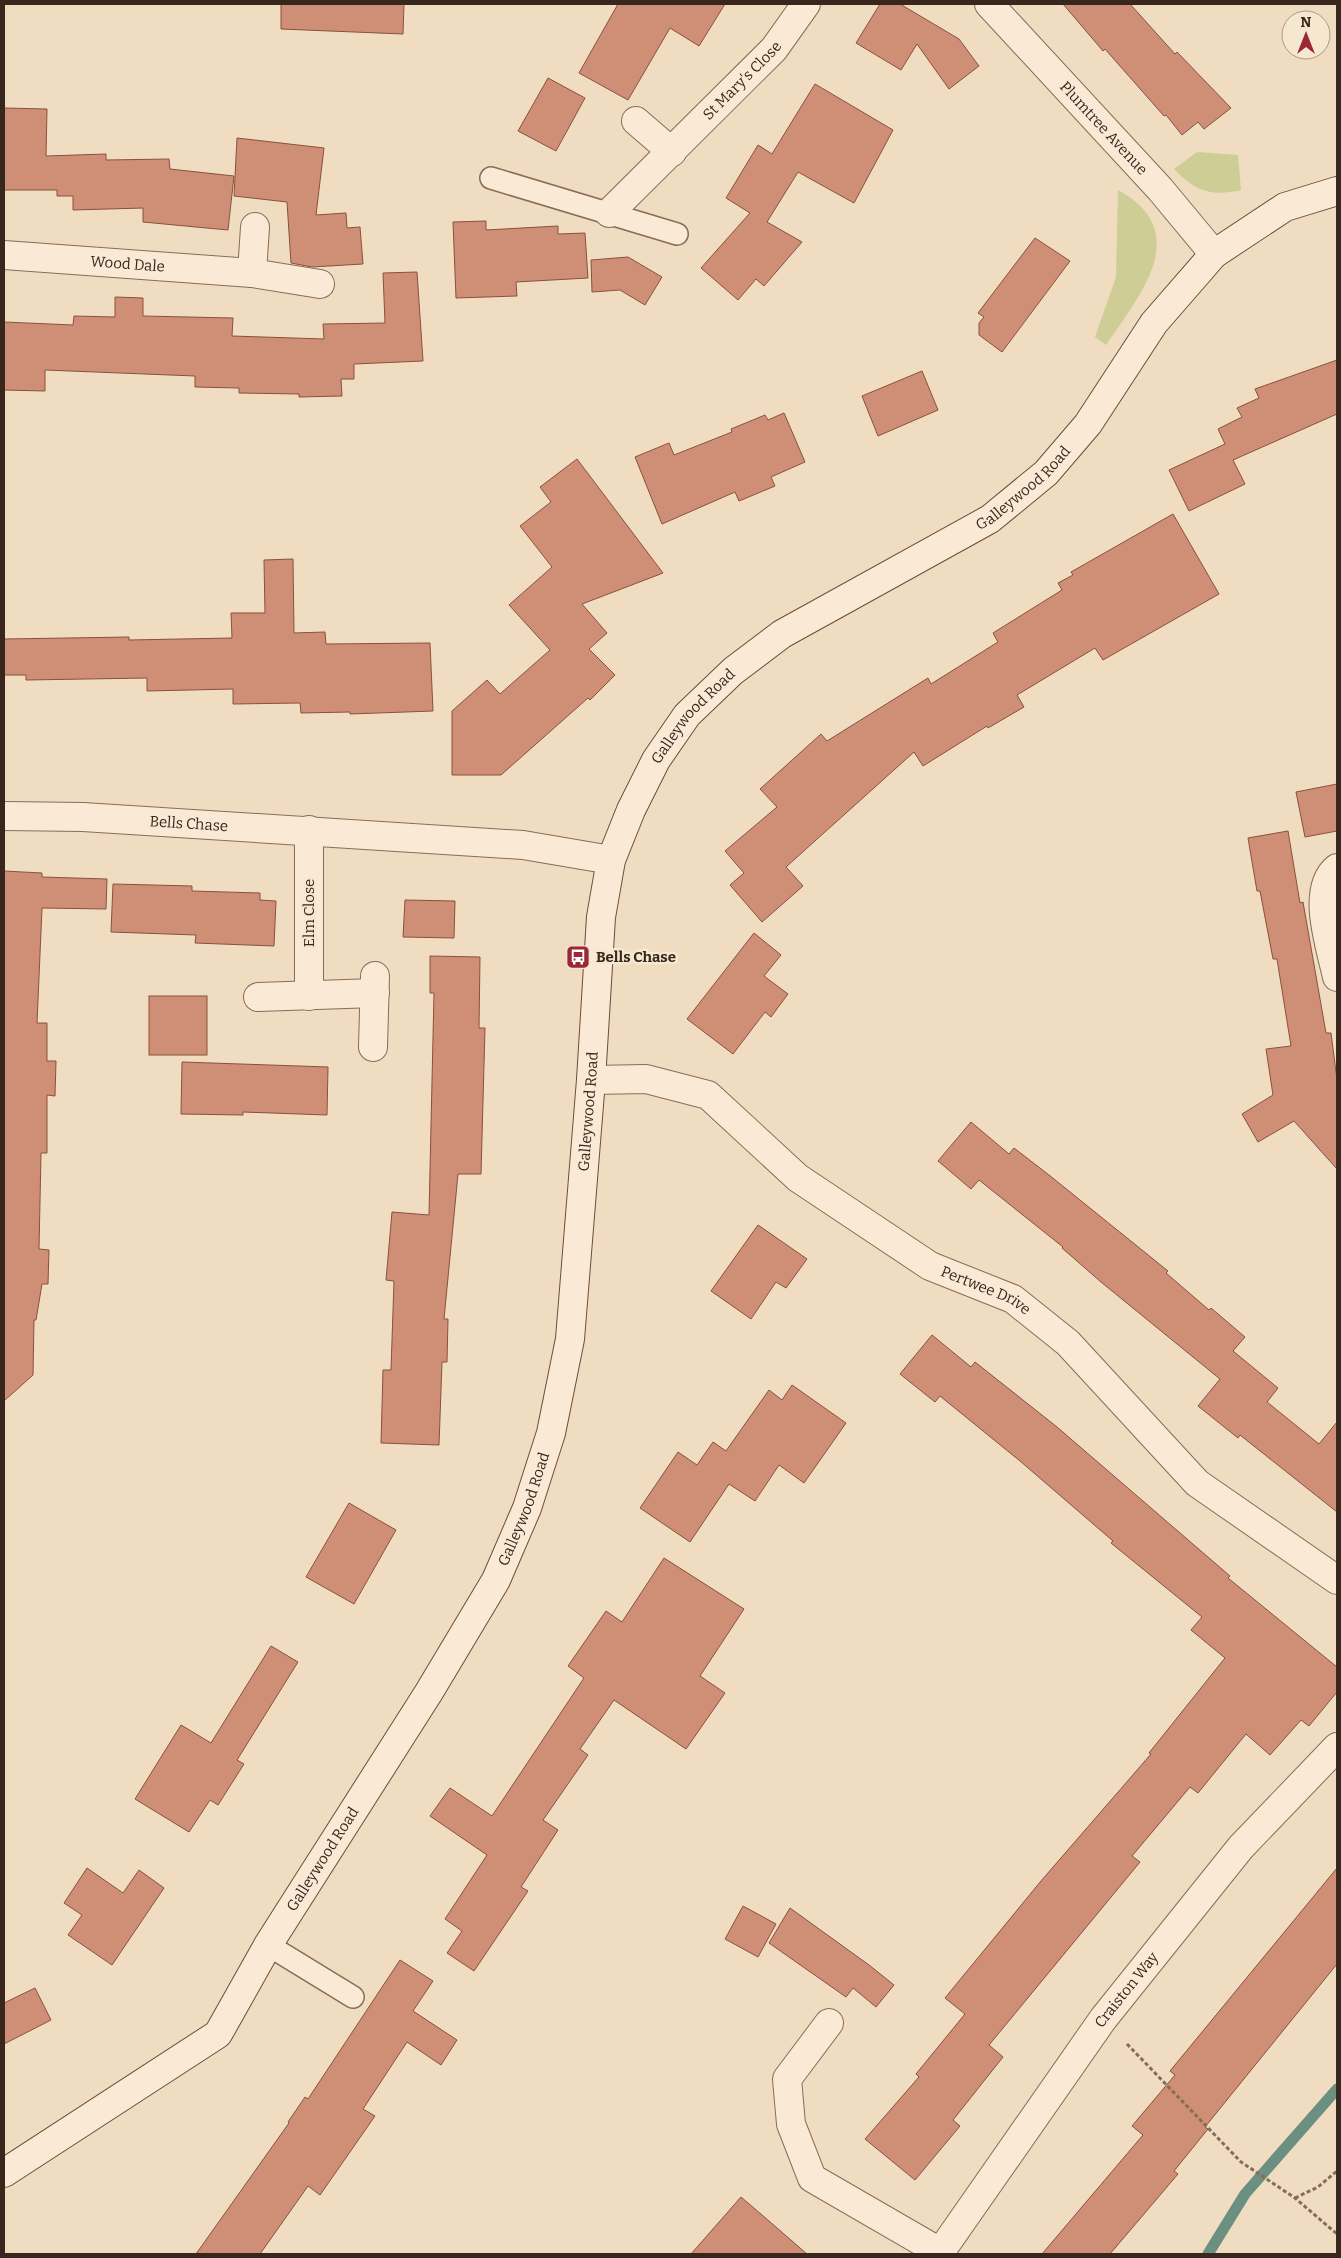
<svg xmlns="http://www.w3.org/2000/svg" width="1341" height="2258" viewBox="0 0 1341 2258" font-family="Bitter,serif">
	<rect width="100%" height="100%" fill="#efdcc1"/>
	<g fill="#cecd95">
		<path d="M1197 152 1238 155 1241 190C1210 197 1195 191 1174 169Z"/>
		<path d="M1118 190C1195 232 1139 296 1106 345L1095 337 1116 277Z"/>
	</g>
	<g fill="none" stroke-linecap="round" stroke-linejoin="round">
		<polyline stroke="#6b9082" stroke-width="11" points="1208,2254 1245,2194 1337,2089"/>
	</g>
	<g fill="#cf8f76" stroke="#89513d">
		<polygon points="281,4 404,4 403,34 281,29"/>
		<polygon points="618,4 725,4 699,46 670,28 628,100 579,73"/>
		<polygon points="880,4 900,4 959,39 979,66 949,89 917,44 901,70 856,43"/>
		<polygon points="1063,4 1130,4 1175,54 1177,52 1231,108 1204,129 1198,122 1182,135 1166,115 1164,116 1105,49 1103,51"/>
		<polygon points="548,78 585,98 556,151 518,131"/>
		<polygon points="815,84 893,130 854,203 798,172 767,222 802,242 764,286 756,279 738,300 701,268 750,213 726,198 758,145 772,154"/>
		<polygon points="4,108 47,109 46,156 106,154 106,160 169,159 170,169 234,176 228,230 143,222 143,208 73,210 73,196 57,196 57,190 4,190"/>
		<polygon points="237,138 324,148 316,215 346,213 347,228 360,227 363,264 312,267 291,263 287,202 234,196"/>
		<polygon points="486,221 486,230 558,226 558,234 585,233 588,278 516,282 517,296 456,298 453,222"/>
		<polygon points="1035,238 1070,261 1002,352 979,335 979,323 984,317 978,313"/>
		<polygon points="628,257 662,277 645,305 620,290 592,292 591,260"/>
		<polygon points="417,272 423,361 354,364 354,379 341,379 342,396 299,397 299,394 239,393 239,388 195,387 195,376 45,370 45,391 4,390 4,322 73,325 74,316 115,317 115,297 143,298 143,316 233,318 232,336 324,339 323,324 385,323 383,273"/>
		<polygon points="1337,360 1337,414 1233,460 1245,484 1189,511 1169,470 1225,444 1218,429 1242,417 1237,408 1259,398 1255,389"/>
		<polygon points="922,371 938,410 878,436 862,396"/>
		<polygon points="784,413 805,462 771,477 775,486 739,501 735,492 662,524 635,457 669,443 674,455 732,432 731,429 765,415 768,420"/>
		<polygon points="577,459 663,573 582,604 607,633 589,649 615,675 590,700 588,698 501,775 452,775 452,711 487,680 500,694 550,650 509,605 552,567 520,526 551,502 540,487"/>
		<polygon points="1173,514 1219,594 1103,660 1095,648 1017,695 1024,707 988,728 987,726 923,766 914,752 786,867 803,886 762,922 730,885 744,873 725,851 777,807 760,789 821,734 827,741 928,678 931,684 998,642 993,633 1062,590 1058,583 1073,575 1071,572"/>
		<polygon points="293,559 294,633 325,632 326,644 430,643 433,711 350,714 350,712 301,713 300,703 233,704 233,689 147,691 147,678 26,680 26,675 4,675 4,639 129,637 129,640 232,638 231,613 265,613 264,560"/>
		<polygon points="1337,784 1337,831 1305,837 1296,792"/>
		<polygon points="1288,831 1300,903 1303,902 1326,1033 1331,1033 1337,1080 1337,1169 1294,1121 1258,1142 1242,1114 1273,1095 1266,1049 1291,1046 1277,959 1273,959 1260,891 1257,891 1248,838"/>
		<polygon points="4,871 42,873 42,877 107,879 106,909 42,908 37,1023 47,1023 47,1061 56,1061 55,1096 47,1095 47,1153 41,1153 39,1249 49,1250 48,1284 42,1284 36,1320 34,1320 33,1375 4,1401"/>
		<polygon points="113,884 192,886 192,891 260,893 260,900 276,901 274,946 195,943 196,935 111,932"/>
		<polygon points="405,900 455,901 454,938 403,937"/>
		<polygon points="754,933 781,955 764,976 788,994 771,1017 765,1012 733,1054 687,1019"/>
		<polygon points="430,956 480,957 479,1028 485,1028 481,1174 458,1174 444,1319 448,1319 447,1362 442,1362 439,1445 381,1443 383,1370 391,1370 394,1281 386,1280 392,1212 429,1215 434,993 430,993"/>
		<rect x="149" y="996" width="58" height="59"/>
		<polygon points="182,1062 328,1067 327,1115 243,1112 243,1115 181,1114"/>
		<polygon points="971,1122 1009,1154 1014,1148 1049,1175 1168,1271 1166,1273 1209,1310 1211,1308 1245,1337 1233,1351 1278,1388 1267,1402 1319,1444 1337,1422 1337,1512 1240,1435 1238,1438 1198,1406 1220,1379 1101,1282 1062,1248 1063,1247 979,1180 971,1189 938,1161"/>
		<polygon points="758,1225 807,1259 786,1288 776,1282 751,1319 711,1291"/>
		<polygon points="932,1335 971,1367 975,1362 1057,1427 1230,1576 1228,1578 1337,1667 1337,1692 1309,1726 1301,1720 1270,1755 1246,1734 1198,1793 1190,1787 1132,1856 1140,1862 989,2045 1003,2057 953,2120 960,2126 915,2180 865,2139 919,2077 916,2074 965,2014 945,1998 1041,1881 1151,1754 1149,1753 1225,1658 1191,1630 1202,1617 1111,1543 1113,1541 1020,1461 940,1396 935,1402 900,1374"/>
		<polygon points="792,1385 846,1423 804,1483 779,1465 755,1501 729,1484 690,1542 640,1508 678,1452 697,1465 713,1442 726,1451 769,1390 782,1400"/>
		<polygon points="349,1503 396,1530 354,1604 306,1577"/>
		<polygon points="664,1558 744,1609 700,1676 725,1693 686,1749 614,1700 580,1749 588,1755 543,1820 558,1830 521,1887 528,1891 474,1971 447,1953 462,1931 445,1919 487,1855 430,1816 450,1788 492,1816 584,1678 568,1666 606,1611 622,1622"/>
		<polygon points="271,1646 298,1662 237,1760 244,1764 218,1805 210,1800 189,1832 135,1799 181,1725 211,1743"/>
		<polygon points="87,1868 123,1893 139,1870 164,1888 112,1965 68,1935 82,1915 64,1903"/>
		<polygon points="1337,1868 1337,1964 1205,2127 1208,2129 1174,2171 1178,2174 1110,2254 1042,2254 1143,2135 1132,2126 1175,2075 1170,2071"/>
		<polygon points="743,1906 776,1924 758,1957 725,1939"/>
		<polygon points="790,1908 869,1965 894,1985 876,2007 853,1988 846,1997 769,1943"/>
		<polygon points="400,1960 433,1981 413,2011 457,2040 441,2065 407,2042 363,2109 375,2116 320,2195 308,2186 260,2254 196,2254 289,2123 288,2122 305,2097 308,2099"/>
		<polygon points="35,1988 51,2020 4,2044 4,2003"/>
		<polygon points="741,2197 769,2221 807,2254 691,2254"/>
	</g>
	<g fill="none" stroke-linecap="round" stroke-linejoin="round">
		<g stroke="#896c58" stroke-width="24">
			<g id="lane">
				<polyline points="491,178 677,234"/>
				<polyline points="268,1945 353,1997"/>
			</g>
		</g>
		<g stroke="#896c58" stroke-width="30">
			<g id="street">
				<path id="s1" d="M989 4 1160 189 1214 254"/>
				<polyline points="636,121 672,152"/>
				<path id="s2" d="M609 213 774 49 806 4"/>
				<path id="s3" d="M4 255 252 273 320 284"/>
				<polyline points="252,273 255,227"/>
				<path id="s4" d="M4 816 83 817 523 845 611 860"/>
				<polyline points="309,830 309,996"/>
				<path d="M1337 868C1310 890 1331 948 1337 977"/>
				<polyline points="258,997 375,993"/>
				<polyline points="373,1047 375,976"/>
				<path id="s5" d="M591 1080 646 1079 708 1095 798 1178 930 1266 1013 1299 1068 1343 1197 1483 1337 1580"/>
				<polyline points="829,2023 787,2079 791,2124 812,2178 940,2252"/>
				<path id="s6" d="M939 2254 1103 2019 1241 1847 1337 1747"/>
			</g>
		</g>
		<g stroke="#6b4d3b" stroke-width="30">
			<g id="secondary">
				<path id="s7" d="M4 2173 218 2034 268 1945 429 1692 496 1580 527 1508 551 1433 570 1339 591 1080 601 917 611 860 631 810 656 760 687 715 733 671 782 634 990 519 1046 473 1088 424 1154 323 1214 254 1285 207 1337 191"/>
			</g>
		</g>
		<g stroke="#896c58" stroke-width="3" stroke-dasharray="4 2.5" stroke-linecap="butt">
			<polyline points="1127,2044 1241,2162 1295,2198 1337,2234"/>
			<polyline points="1295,2198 1318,2187 1337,2171"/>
		</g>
		<use href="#lane" stroke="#faead5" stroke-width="21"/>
		<use href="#street" stroke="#faead5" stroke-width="28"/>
		<use href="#secondary" stroke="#faead5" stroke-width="28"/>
	</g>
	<defs>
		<g id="bus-square" transform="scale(1.25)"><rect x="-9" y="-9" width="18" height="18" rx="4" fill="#9a2636" stroke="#f6e7d1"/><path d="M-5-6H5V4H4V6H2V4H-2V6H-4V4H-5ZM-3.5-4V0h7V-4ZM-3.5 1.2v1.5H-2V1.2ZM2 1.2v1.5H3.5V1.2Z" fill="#fff"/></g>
	</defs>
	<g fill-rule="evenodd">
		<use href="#bus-square" x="578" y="957"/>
	</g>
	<g text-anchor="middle" stroke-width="5" stroke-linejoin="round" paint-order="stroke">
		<g font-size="15" fill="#39271d" stroke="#f6e7d1">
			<text dy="5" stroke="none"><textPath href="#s2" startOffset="188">St Mary's Close</textPath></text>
			<text dy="5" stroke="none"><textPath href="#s1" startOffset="169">Plumtree Avenue</textPath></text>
			<text dy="5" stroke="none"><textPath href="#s3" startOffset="124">Wood Dale</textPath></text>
			<text dy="5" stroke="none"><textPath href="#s7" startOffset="2094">Galleywood Road</textPath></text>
			<text dy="5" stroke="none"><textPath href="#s7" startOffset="1689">Galleywood Road</textPath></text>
			<text dy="5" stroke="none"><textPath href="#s4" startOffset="185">Bells Chase</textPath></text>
			<text transform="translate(309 913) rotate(-90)" y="5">Elm Close</text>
			<text dy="5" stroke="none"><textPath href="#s7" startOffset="1269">Galleywood Road</textPath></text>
			<text dy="5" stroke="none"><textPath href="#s5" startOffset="461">Pertwee Drive</textPath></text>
			<text dy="5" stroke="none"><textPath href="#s7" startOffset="864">Galleywood Road</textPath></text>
			<text dy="5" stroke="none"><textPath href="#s7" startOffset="459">Galleywood Road</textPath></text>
			<text dy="5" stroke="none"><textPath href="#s6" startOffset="324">Craiston Way</textPath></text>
		</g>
		<g font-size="15" font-weight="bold" fill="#39271d" stroke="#f6e7d1" text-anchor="start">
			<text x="596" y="962">Bells Chase</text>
		</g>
	</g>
	<rect width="1341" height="2258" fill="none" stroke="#39271d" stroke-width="10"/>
	<g transform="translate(1306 35)"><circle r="24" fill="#f6e7d1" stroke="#aa9a89"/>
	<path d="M0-4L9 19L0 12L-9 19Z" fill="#9a2636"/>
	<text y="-8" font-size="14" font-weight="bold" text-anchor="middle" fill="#39271d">N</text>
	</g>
</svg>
